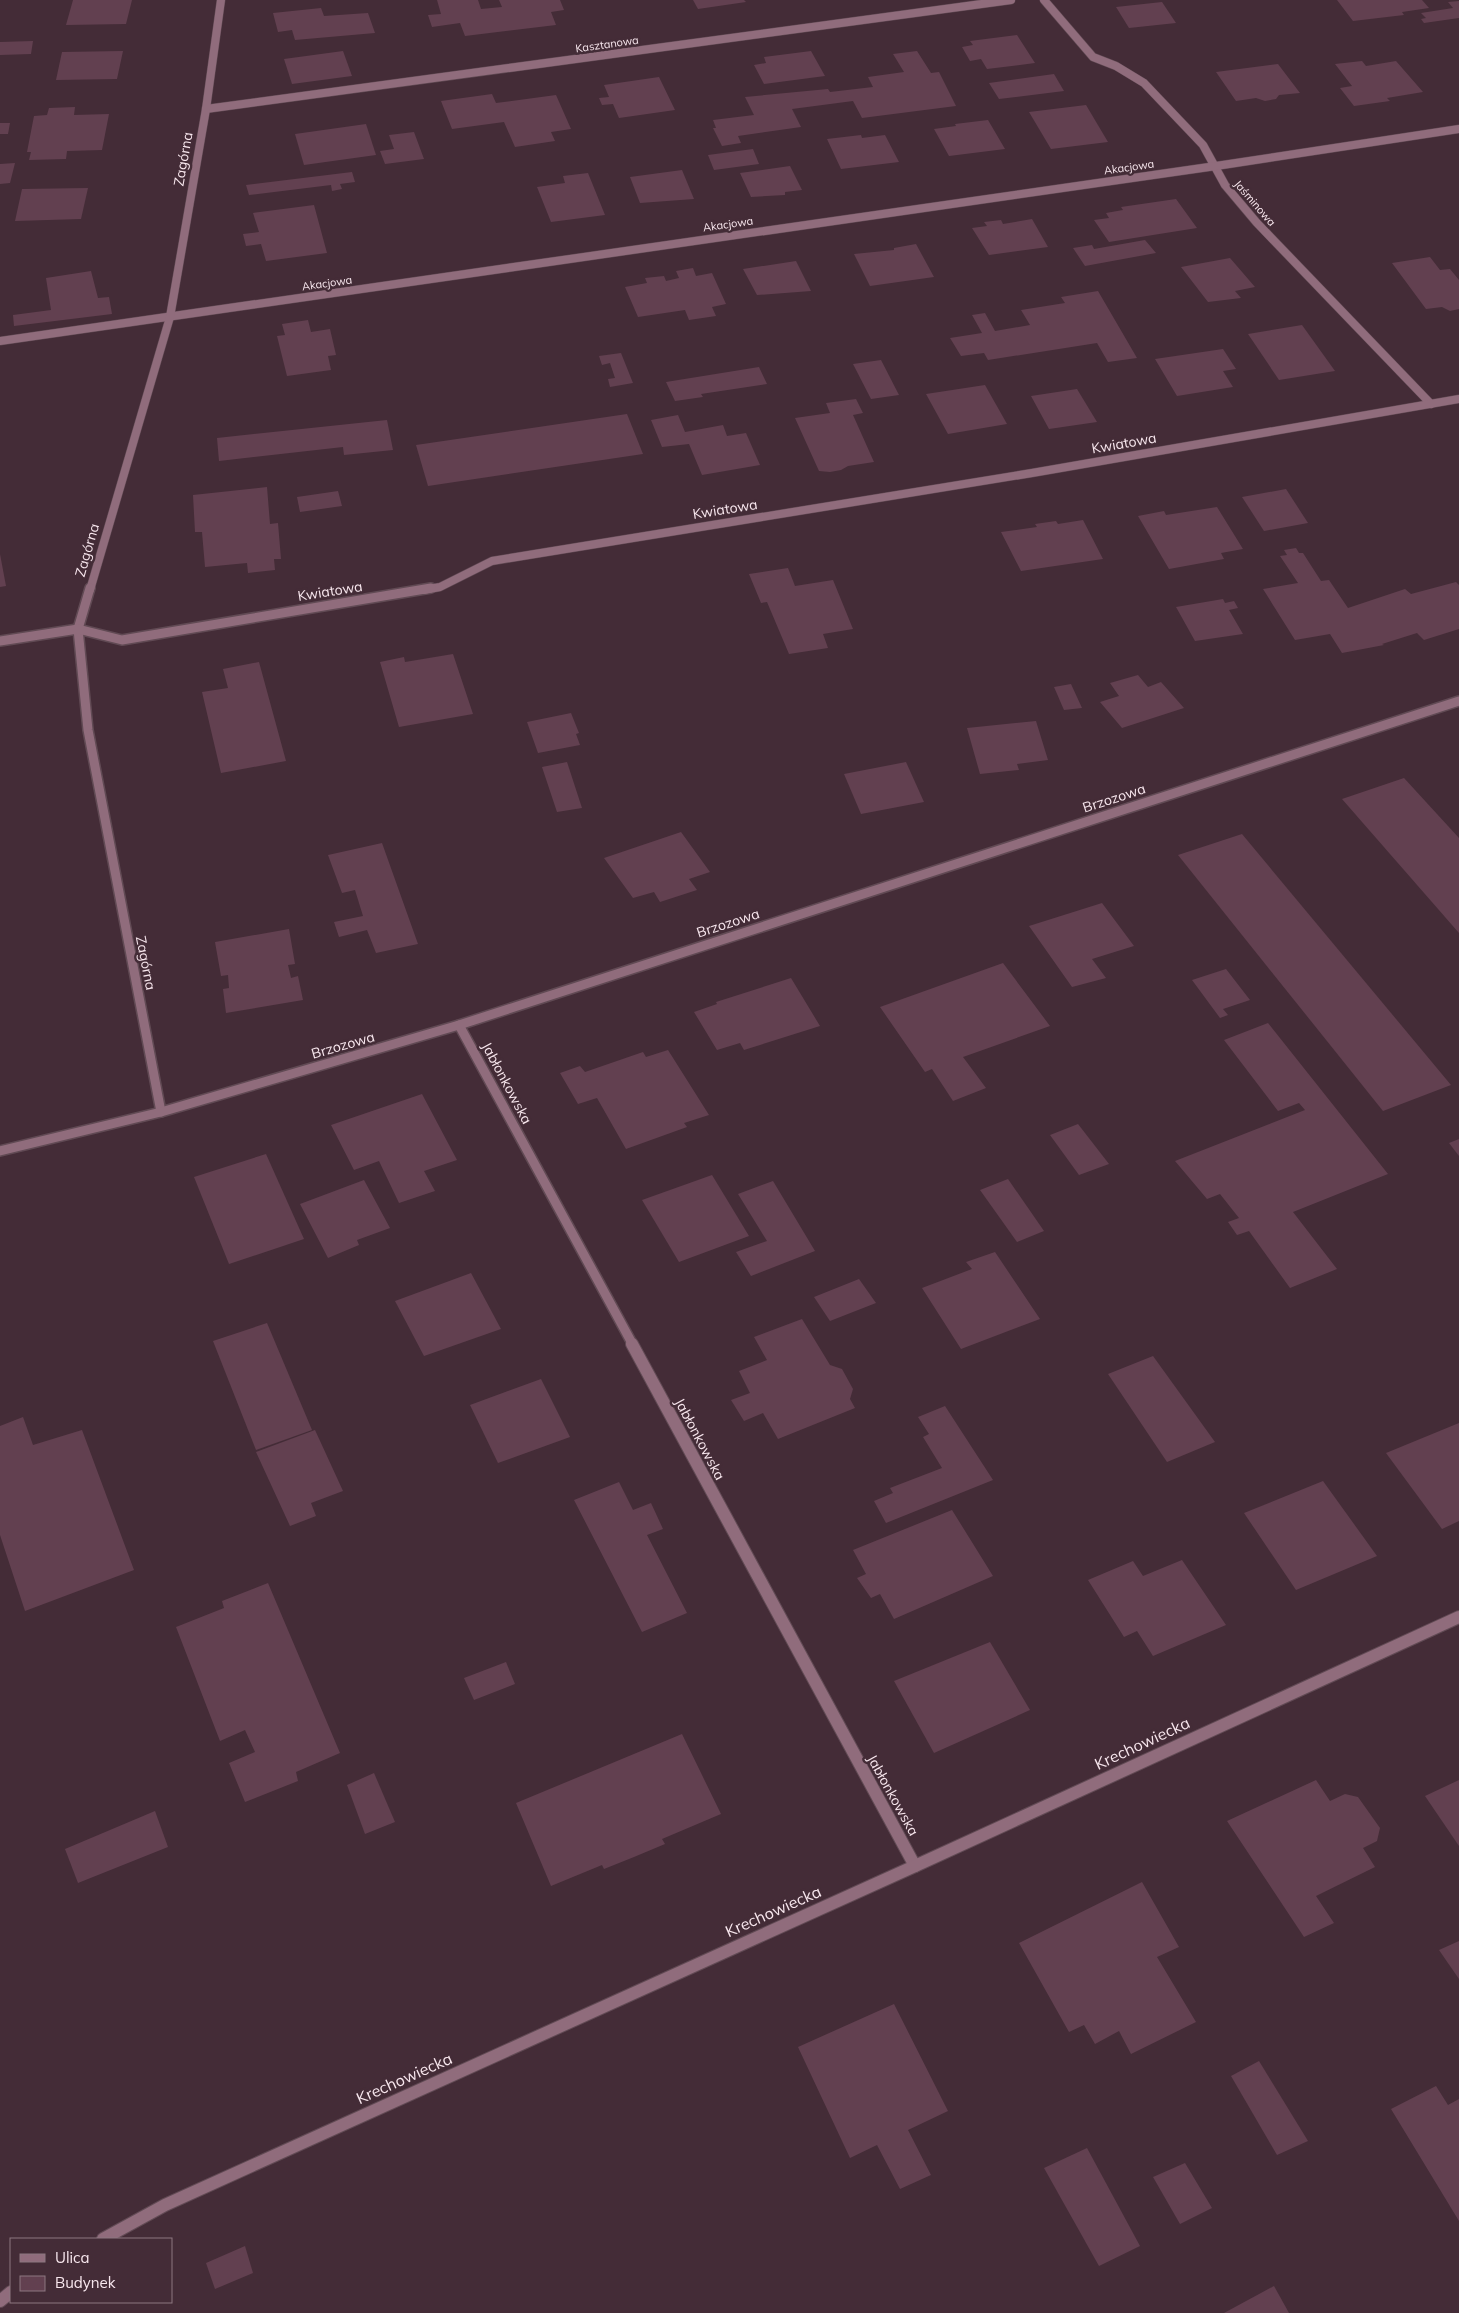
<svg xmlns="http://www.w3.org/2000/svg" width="1459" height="2313" viewBox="0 0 1459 2313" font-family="Mulish,sans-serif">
	<rect width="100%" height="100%" fill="#442c37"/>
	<g fill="#624050">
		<polygon points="73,0 132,0 126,24 66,25"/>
		<polygon points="437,0 478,0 481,9 502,7 499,0 560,0 564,10 551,12 556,25 465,36 460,23 432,27 428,15 441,14"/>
		<polygon points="693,0 744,0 746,2 698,9"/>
		<polygon points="1337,0 1422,0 1429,8 1402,12 1404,15 1353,21"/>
		<polygon points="1459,1 1459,18 1424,23 1421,19 1426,18 1421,13 1453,8 1448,2"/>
		<polygon points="1162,2 1176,23 1129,28 1116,7"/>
		<polygon points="321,8 324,16 368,13 375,33 295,40 292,30 278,32 273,13"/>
		<polygon points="1017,35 1035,63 987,69 981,59 970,61 962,47 973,45 970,41"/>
		<polygon points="33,41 31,54 0,55 0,42"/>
		<polygon points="123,51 117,79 56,80 62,52"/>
		<polygon points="343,51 352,76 292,84 284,59"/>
		<polygon points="811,51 825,76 764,84 754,65 766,63 764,57"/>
		<polygon points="917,51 931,73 939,72 956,106 862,118 853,101 792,109 801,127 738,136 741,143 722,146 713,128 716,128 713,120 754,115 745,97 828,89 830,92 873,87 868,77 904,72 893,54"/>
		<polygon points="1362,61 1366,66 1396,61 1423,92 1387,98 1390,101 1354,106 1340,88 1352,86 1335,64"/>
		<polygon points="1278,64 1300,93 1279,95 1276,99 1265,101 1256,98 1236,101 1216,72"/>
		<polygon points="1054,74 1064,91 999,99 989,83"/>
		<polygon points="659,77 675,110 619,118 613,104 602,105 599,98 609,97 604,85"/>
		<polygon points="492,94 496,103 556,95 571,129 551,132 555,141 515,147 504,122 452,129 441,101"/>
		<polygon points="1086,105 1108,142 1051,149 1029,112"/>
		<polygon points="75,107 74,115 109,114 102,150 67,151 66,159 29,160 31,152 27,152 34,116 47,115 49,108"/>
		<polygon points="988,120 1005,149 949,156 934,129 956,126 955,124"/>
		<polygon points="0,123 10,123 8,134 0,134"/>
		<polygon points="366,124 376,155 304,165 295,134"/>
		<polygon points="414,132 424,159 385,164 380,151 394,149 389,135"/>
		<polygon points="861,135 862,138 885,135 899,162 841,169 827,139"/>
		<polygon points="753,149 759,164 714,170 708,155"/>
		<polygon points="15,163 10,183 0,184 0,164"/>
		<polygon points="790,166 802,190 785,192 785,195 751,197 740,173"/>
		<polygon points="682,170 694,199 640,203 630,177"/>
		<polygon points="352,172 355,182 340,184 342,189 332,191 331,185 249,195 246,185"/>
		<polygon points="588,173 605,215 551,222 537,187 565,183 563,176"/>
		<polygon points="88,188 81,219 15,221 22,189"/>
		<polygon points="1176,199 1197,228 1109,242 1094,220 1109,218 1106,213 1123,210 1121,207"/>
		<polygon points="314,205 327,253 266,261 261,244 246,246 243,234 259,232 253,213"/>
		<polygon points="1032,219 1048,247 989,255 972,228 987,226 984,222 1001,220 1003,224"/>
		<polygon points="1145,240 1156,253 1085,266 1073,248 1092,245 1094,249"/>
		<polygon points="916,244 934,277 870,286 854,254 894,250 894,248"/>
		<polygon points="1430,257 1440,270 1450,269 1459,280 1459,309 1450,311 1442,307 1426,309 1392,263"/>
		<polygon points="1230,258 1255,287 1235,291 1241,298 1208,302 1181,267"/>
		<polygon points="796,261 811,291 757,295 743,269"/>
		<polygon points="693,268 696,276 712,273 726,304 712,307 716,316 689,320 685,310 638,317 625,287 647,283 645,278 664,276 666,281 679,278 676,271"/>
		<polygon points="91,271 98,298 109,297 112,314 14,326 13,315 51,310 46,278"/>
		<polygon points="1098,291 1137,358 1108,362 1097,343 988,360 984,353 961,356 950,338 982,333 972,315 985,313 995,331 1030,325 1021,310 1065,303 1061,297"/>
		<polygon points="308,320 311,332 330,329 336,355 328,356 331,370 287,376 277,336 285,335 282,324"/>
		<polygon points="1302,325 1335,371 1279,380 1248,334"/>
		<polygon points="1223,349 1236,369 1223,371 1233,387 1177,396 1155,359"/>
		<polygon points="621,353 633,383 610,387 608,379 615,378 610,363 602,365 599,356"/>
		<polygon points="881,360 899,395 871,399 853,364"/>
		<polygon points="759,367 767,384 701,394 703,397 675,401 666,382"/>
		<polygon points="985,385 1007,424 948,434 926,394"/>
		<polygon points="1077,389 1097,422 1049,429 1031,396"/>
		<polygon points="856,399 863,413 853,415 874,462 848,466 841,470 830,472 819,471 795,418 830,413 826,403"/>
		<polygon points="627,414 643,454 428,486 416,445"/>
		<polygon points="678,415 685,432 723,425 727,436 746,433 760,465 702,475 689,444 662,447 651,420"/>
		<polygon points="387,420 393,450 344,455 343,447 219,461 217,438"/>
		<polygon points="267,487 270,524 278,523 281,559 274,559 275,570 248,573 247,563 205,567 202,532 195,532 193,495"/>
		<polygon points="1286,489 1308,523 1264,531 1242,497"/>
		<polygon points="338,491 342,506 300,512 297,497"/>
		<polygon points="1217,507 1243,549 1221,553 1224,559 1169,569 1138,516 1164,511 1166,515"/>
		<polygon points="1083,520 1103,559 1021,571 1001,532 1037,527 1035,524 1056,521 1058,524"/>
		<polygon points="1296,548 1299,553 1303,553 1321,581 1329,580 1348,608 1405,589 1411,594 1456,582 1459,585 1459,629 1424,640 1417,633 1382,644 1384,645 1342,653 1330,634 1295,640 1263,589 1298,583 1280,556 1287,555 1284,550"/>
		<polygon points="0,554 6,586 0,587"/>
		<polygon points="788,568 795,586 833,580 853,629 823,634 828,648 789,654 767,602 761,603 749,574"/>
		<polygon points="1223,599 1225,603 1234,601 1238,608 1229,610 1243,634 1195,641 1176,607"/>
		<polygon points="453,654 473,714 399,727 380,662 404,657 405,662"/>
		<polygon points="259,662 286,761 221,773 202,692 228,688 223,669"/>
		<polygon points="1138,675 1148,687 1161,682 1184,708 1122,728 1100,702 1119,696 1110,683"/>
		<polygon points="1071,684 1082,708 1064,710 1054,687"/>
		<polygon points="571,713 579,733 576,734 580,745 538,753 527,722"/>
		<polygon points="1036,721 1048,760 1017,764 1019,770 980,774 967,728"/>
		<polygon points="567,762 582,808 557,812 542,767"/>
		<polygon points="906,762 924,802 861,814 844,774"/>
		<polygon points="1404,778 1459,838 1459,933 1342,799"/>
		<polygon points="681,832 710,872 689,879 697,890 660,902 654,892 633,898 604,858"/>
		<polygon points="1242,834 1451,1085 1383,1111 1178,855"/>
		<polygon points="382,843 418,944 376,953 367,930 339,937 334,922 363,916 355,890 342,893 328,855"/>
		<polygon points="1102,903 1134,946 1092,959 1106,978 1072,987 1029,926"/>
		<polygon points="289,929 295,964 288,965 291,978 298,976 303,1000 226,1013 223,989 229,988 228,975 221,976 215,942"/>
		<polygon points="1003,963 1050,1026 963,1057 986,1088 953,1101 932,1069 925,1072 880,1007"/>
		<polygon points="1226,969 1250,1000 1223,1009 1228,1015 1220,1018 1192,980"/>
		<polygon points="791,978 820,1026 744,1050 740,1043 717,1050 694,1012 717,1004 716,1002"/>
		<polygon points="1268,1023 1388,1174 1293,1212 1337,1269 1290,1288 1249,1231 1237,1235 1228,1222 1239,1218 1220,1194 1207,1199 1175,1161 1305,1110 1299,1103 1278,1111 1224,1040"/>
		<polygon points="668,1050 709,1115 684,1123 687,1127 626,1149 597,1098 578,1104 560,1073 580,1066 585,1072 643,1052 646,1057"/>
		<polygon points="422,1094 457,1160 424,1171 435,1191 399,1203 379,1161 354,1170 331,1125"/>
		<polygon points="1078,1124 1109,1164 1079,1175 1050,1135"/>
		<polygon points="1459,1139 1459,1156 1449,1143"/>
		<polygon points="266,1154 304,1239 229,1264 194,1177"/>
		<polygon points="712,1175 749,1236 679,1262 642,1200"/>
		<polygon points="1008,1179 1044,1231 1017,1242 980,1190"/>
		<polygon points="364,1180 390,1228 357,1240 359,1245 328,1258 300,1204"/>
		<polygon points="773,1181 815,1251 751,1276 736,1252 767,1241 738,1194"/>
		<polygon points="995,1252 1040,1319 961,1349 922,1288 972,1269 966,1262"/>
		<polygon points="471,1273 501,1329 424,1356 395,1301"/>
		<polygon points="859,1279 876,1303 830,1321 814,1297"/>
		<polygon points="802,1319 830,1365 842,1369 853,1389 850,1399 855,1408 778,1439 763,1413 744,1421 731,1400 750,1393 739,1371 767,1360 754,1337"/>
		<polygon points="267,1323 312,1430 256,1450 213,1341"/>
		<polygon points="1153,1356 1215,1442 1167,1462 1108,1374"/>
		<polygon points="541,1379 570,1437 498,1463 470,1405"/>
		<polygon points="945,1406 993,1480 886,1523 874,1501 893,1493 890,1488 942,1468 923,1437 929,1434 918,1417"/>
		<polygon points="23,1417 33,1445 82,1430 134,1570 25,1611 0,1535 0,1426"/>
		<polygon points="1459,1423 1459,1521 1442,1529 1386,1453"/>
		<polygon points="315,1430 343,1491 311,1503 316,1516 290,1526 256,1452"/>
		<polygon points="1323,1481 1377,1556 1296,1590 1244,1513"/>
		<polygon points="619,1482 633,1510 651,1503 663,1529 647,1535 687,1613 642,1632 574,1500"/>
		<polygon points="952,1510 993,1576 894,1619 880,1594 871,1598 857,1578 866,1574 853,1550"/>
		<polygon points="1182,1560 1226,1625 1153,1656 1137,1631 1124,1637 1088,1580 1133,1561 1143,1576"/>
		<polygon points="268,1583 340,1753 296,1772 298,1781 245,1802 229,1763 255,1752 245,1730 220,1741 176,1627 224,1608 222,1601"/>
		<polygon points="990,1642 1030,1710 934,1753 894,1681"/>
		<polygon points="506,1662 515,1684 474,1700 464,1678"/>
		<polygon points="682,1734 721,1814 662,1839 665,1844 634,1857 604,1869 602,1865 551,1886 516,1803"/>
		<polygon points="374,1773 395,1822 365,1834 347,1785"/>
		<polygon points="1316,1780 1330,1801 1345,1794 1358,1797 1380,1828 1377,1841 1363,1848 1375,1867 1316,1896 1334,1923 1304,1937 1227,1821"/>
		<polygon points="1459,1780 1459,1846 1425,1796"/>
		<polygon points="155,1811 168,1847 78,1883 65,1849"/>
		<polygon points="1142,1882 1179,1947 1157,1957 1196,2022 1131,2054 1119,2031 1095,2044 1084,2025 1069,2032 1019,1943"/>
		<polygon points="1459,1941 1459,1979 1439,1950"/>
		<polygon points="894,2004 948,2111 908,2130 931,2175 900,2189 877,2145 850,2158 798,2047"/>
		<polygon points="1259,2061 1308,2141 1277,2155 1231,2076"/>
		<polygon points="1436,2086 1448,2105 1459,2099 1459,2221 1391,2109"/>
		<polygon points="1087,2148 1140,2246 1099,2266 1044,2168"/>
		<polygon points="1185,2163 1212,2208 1180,2224 1153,2177"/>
		<polygon points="245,2246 253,2273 215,2289 206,2263"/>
		<polygon points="1274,2286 1289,2313 1224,2313"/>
	</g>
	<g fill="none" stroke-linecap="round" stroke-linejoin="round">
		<g stroke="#614a54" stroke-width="9">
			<g id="minor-far2">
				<polyline points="1044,0 1093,57 1116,66 1144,83 1203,145 1225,185 1257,223 1431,404"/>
				<polyline points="206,109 1011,0"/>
				<polyline points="0,341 1216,166 1459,129"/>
				<polyline points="90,590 170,317 206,109 221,0"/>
				<polyline points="424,590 440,587 492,561 1032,473 1459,399"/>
			</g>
		</g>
		<g stroke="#614a54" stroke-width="12">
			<g id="minor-far1">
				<polyline points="90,588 78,629 88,730 161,1112"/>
				<polyline points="0,641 78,629 122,640 431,588"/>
				<polyline points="459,1025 633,1345"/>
				<polyline points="0,1151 161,1112 459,1025 1459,701"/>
			</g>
		</g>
		<g stroke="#614a54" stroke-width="14">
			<polyline id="minor" points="632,1344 915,1866"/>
		</g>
		<g stroke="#614a54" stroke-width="14">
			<g id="tertiary">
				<polyline points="103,2239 165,2205 915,1866 1459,1617"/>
				<polyline points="0,2301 11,2292"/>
			</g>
		</g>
		<use href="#minor-far2" stroke="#906c7c" stroke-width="8"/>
		<use href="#minor-far1" stroke="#906c7c" stroke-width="9"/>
		<use href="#minor" stroke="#906c7c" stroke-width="12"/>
		<use href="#tertiary" stroke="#906c7c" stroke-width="12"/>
	</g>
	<g text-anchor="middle" stroke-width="5" stroke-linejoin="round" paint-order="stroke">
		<g font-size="11" fill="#f8e7ee" stroke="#442c37">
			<text transform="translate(607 44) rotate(-8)" y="4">Kasztanowa</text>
			<text transform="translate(1129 167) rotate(-8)" y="4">Akacjowa</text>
			<text transform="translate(1255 203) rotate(49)" y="4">Jaśminowa</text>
			<text transform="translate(728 224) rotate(-8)" y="4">Akacjowa</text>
			<text transform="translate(327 283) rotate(-8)" y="4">Akacjowa</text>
		</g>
		<g font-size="14" fill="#f8e7ee" stroke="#442c37">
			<text transform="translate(183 159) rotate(-80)" y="5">Zagórna</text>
			<text transform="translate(1124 443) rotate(-10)" y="5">Kwiatowa</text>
			<text transform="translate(725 509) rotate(-9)" y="5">Kwiatowa</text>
			<text transform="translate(87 550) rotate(-74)" y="5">Zagórna</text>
			<text transform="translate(330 591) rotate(-9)" y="5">Kwiatowa</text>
			<text transform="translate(1114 798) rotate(-18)" y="5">Brzozowa</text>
			<text transform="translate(728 923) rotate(-18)" y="5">Brzozowa</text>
			<text transform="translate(146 963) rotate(79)" y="5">Zagórna</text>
			<text transform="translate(343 1045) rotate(-16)" y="5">Brzozowa</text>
			<text transform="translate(507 1083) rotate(62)" y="5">Jabłonkowska</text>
			<text transform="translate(700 1439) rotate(62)" y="5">Jabłonkowska</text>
			<text transform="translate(893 1795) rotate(61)" y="5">Jabłonkowska</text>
		</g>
		<g font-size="16" fill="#f8e7ee" stroke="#442c37">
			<text transform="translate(1142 1743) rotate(-25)" y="6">Krechowiecka</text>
			<text transform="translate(773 1911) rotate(-24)" y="6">Krechowiecka</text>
			<text transform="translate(404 2078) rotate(-24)" y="6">Krechowiecka</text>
		</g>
	</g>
	<rect x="10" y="2238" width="162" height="65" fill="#442c37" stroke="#8c7780"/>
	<rect x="20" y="2254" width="25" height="8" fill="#906c7c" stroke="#8c7780"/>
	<text x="55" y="2263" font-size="15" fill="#f8e7ee">Ulica</text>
	<rect x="20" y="2276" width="25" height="15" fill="#624050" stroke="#8c7780"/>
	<text x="55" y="2288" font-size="15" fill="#f8e7ee">Budynek</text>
</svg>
